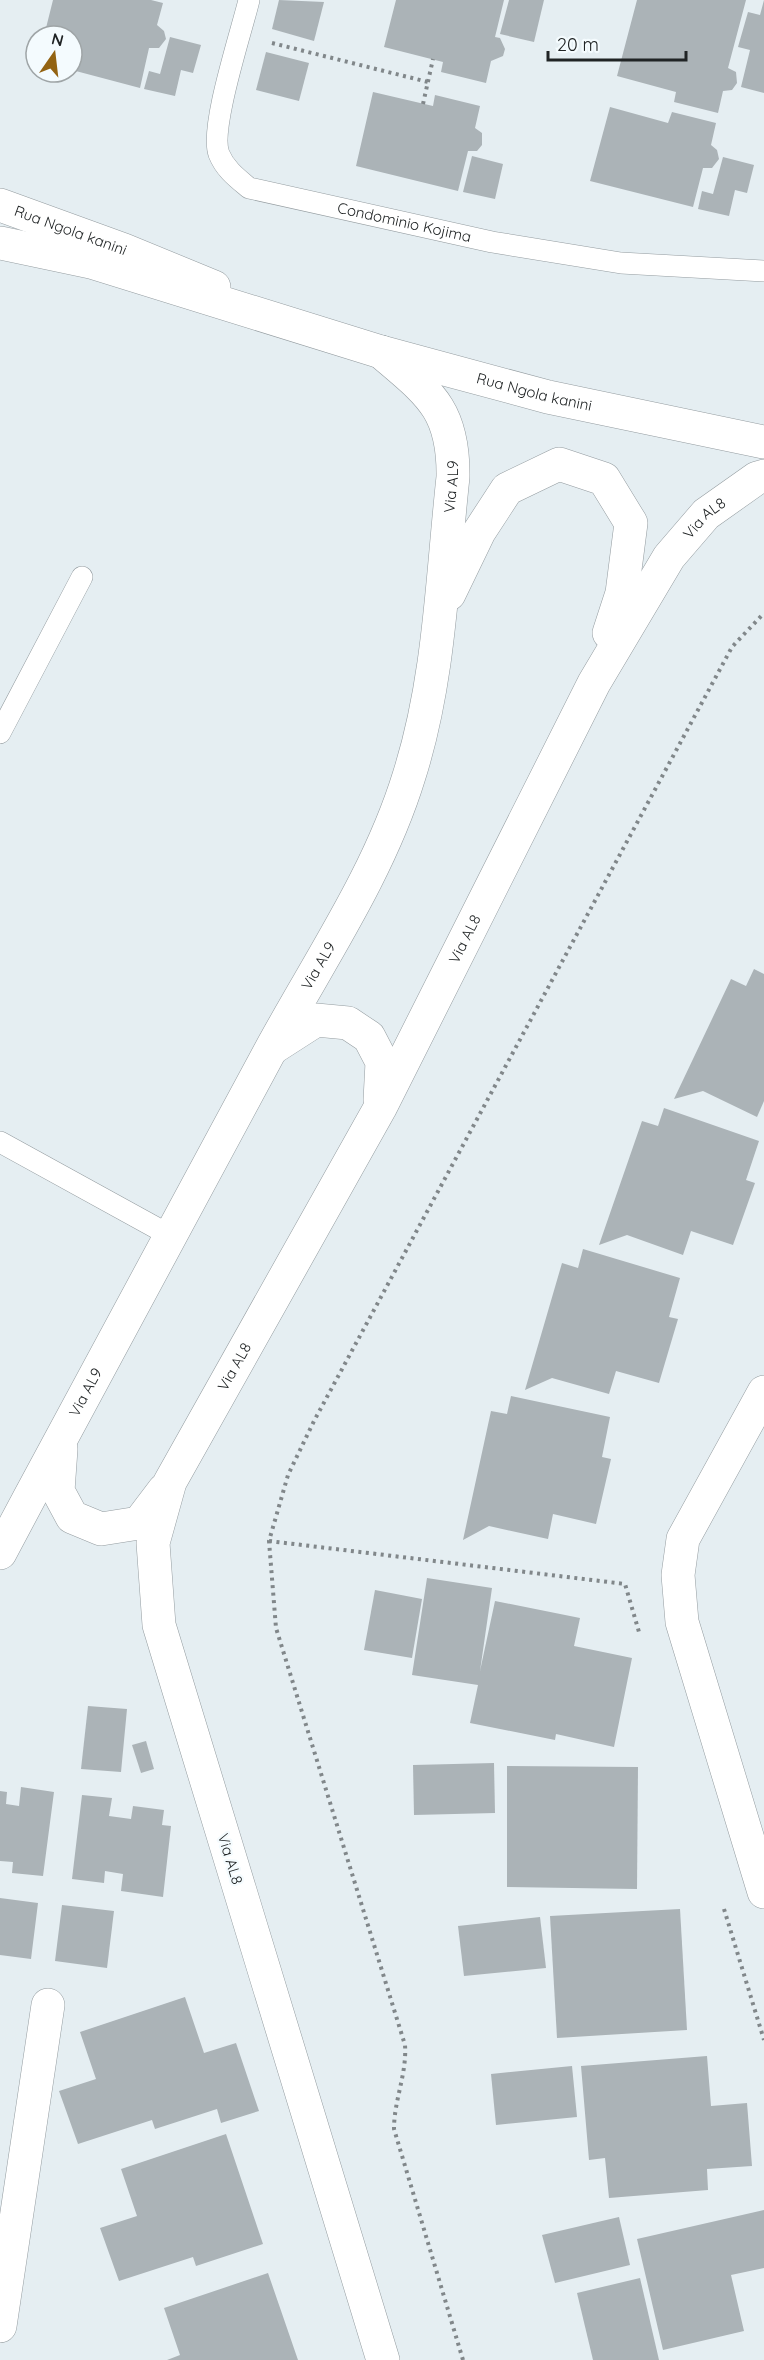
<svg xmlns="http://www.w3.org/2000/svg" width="764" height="2360" viewBox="0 0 764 2360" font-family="Quicksand,sans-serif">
	<rect width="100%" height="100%" fill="#e5eef2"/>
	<g fill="#abb3b7">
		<polygon points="53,0 151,0 163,3 157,25 164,31 166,39 159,48 149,48 140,88 72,70 72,36 44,36"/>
		<polygon points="279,0 324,2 314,41 272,29"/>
		<polygon points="396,0 504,0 495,37 500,38 505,49 503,56 491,61 486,83 441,72 443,62 384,47"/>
		<polygon points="509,0 544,0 534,42 500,34"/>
		<polygon points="637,0 746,0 728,68 736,72 737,83 732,90 723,91 718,113 674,102 676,92 617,76"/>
		<polygon points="764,0 764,93 741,87 750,50 738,47 748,12 760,15"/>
		<polygon points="170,37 201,45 193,73 181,70 175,96 144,89 149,71 160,74"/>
		<polygon points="266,52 309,63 299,101 256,90"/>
		<polygon points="373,92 433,106 435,95 480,106 475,128 482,133 482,145 477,151 468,151 458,191 356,166"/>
		<polygon points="610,107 668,123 672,112 716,123 711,145 717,150 719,159 712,168 703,168 693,207 590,181"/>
		<polygon points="472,156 503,164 495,199 463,192"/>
		<polygon points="723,157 754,165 747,193 735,190 729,216 698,209 702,191 713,194"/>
		<polygon points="754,969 764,974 764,1101 757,1117 703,1091 674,1099 731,979 746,986"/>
		<polygon points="664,1108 759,1141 746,1180 755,1183 733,1245 691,1231 683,1255 627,1235 599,1245 642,1121 658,1126"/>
		<polygon points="583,1249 680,1278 669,1317 678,1319 659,1383 616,1371 609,1394 552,1378 525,1390 562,1263 578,1268"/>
		<polygon points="511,1396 610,1417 602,1457 611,1459 596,1524 553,1514 548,1539 489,1526 463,1540 491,1411 507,1414"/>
		<polygon points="427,1578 492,1588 480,1671 495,1601 580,1618 574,1646 632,1658 614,1747 556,1734 555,1740 470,1723 478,1685 412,1675"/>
		<polygon points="375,1590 422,1599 412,1658 364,1650"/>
		<polygon points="88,1706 127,1709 121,1772 81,1769"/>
		<polygon points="146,1741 154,1769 141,1773 132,1745"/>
		<polygon points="494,1763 495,1813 414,1815 413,1765"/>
		<polygon points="507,1766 638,1767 637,1889 507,1887"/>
		<polygon points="21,1787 54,1792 43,1876 12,1873 13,1862 0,1861 0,1791 7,1792 6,1804 19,1806"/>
		<polygon points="82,1795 112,1798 109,1816 131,1819 133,1806 164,1810 162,1825 171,1826 163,1897 121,1891 123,1874 105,1871 104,1883 72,1879"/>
		<polygon points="0,1898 38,1903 31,1959 0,1955"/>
		<polygon points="62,1905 114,1911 107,1968 55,1961"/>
		<polygon points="680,1909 687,2030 557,2038 550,1916"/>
		<polygon points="540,1917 546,1968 464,1976 458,1926"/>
		<polygon points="185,1997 204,2053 236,2043 259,2111 221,2123 217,2109 155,2129 152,2120 78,2144 59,2091 96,2079 80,2032"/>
		<polygon points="707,2056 711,2106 747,2103 752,2166 707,2169 708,2190 609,2198 605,2158 589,2160 581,2066"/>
		<polygon points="572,2066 577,2117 496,2125 491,2074"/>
		<polygon points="226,2134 263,2244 196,2266 193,2257 119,2281 100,2228 137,2216 121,2169"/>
		<polygon points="764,2210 764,2268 731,2275 744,2331 663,2350 637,2239"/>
		<polygon points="619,2217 630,2265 555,2283 542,2235"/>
		<polygon points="268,2273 298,2360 167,2360 180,2355 164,2308"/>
		<polygon points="640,2278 659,2360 593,2360 577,2293"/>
	</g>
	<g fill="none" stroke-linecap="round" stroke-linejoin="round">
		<g stroke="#949ca0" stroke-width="22">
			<g id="service">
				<path id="s1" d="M249 0C242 30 209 129 219 154 225 169 237 178 249 188L492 242 621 263 764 271"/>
				<polyline points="0,733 82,577"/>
				<polyline points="0,1142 171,1236"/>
			</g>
		</g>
		<g stroke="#949ca0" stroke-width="34">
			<g id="minor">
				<polyline points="764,1392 683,1539 678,1575 682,1622 764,1892"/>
				<polyline points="0,2326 48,2005"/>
			</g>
		</g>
		<g stroke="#949ca0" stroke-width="34">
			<g id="tertiary">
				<path id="s2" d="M0 205 124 250 214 287"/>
				<polyline points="449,594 479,532 507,489 559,464 604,479 631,523 622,593 609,633"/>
				<polyline points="274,1047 316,1020 348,1023 369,1037 382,1062 380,1100"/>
				<polyline points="61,1449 58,1491 72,1517 101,1529 139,1523 164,1490"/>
				<path id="s3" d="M0 1553C89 1385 180 1218 270 1051 319 961 379 874 409 776 440 679 442 577 453 477 454 409 429 393 381 352"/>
				<path id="s4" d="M383 2360 159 1625 153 1543 170 1482 380 1108 594 683 669 557 706 514 757 478 764 476"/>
			</g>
		</g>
		<g stroke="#949ca0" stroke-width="34">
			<g id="secondary">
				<path id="s5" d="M0 243 91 262 381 352 548 397 764 442"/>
			</g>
		</g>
		<g stroke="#81878a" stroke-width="4" stroke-dasharray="3 4.5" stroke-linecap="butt">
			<polyline points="272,43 428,82"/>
			<polyline points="423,104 433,59"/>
			<polyline points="269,1541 625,1584 639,1632"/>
			<polyline points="724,1909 764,2040"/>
			<path d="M463 2360 394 2129C394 2100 407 2074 405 2045L276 1628 269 1541 288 1475 314 1421 732 647 764 613"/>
		</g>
		<use href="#service" stroke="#fff" stroke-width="21"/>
		<use href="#minor" stroke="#fff" stroke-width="33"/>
		<use href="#tertiary" stroke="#fff" stroke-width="33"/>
		<use href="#secondary" stroke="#fff" stroke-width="33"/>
	</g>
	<g text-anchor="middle" stroke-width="4.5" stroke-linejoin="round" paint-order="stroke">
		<g font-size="15" fill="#202425" stroke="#f4fbfe">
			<text dy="5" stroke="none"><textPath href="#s1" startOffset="363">Condominio Kojima</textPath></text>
			<text dy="5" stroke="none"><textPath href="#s2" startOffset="75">Rua Ngola kanini</textPath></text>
			<text dy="5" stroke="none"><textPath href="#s5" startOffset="555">Rua Ngola kanini</textPath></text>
			<text dy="5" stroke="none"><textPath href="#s3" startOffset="1172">Via AL9</textPath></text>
			<text dy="5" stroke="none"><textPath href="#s4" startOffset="2018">Via AL8</textPath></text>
			<text dy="5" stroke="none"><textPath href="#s4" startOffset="1532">Via AL8</textPath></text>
			<text dy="5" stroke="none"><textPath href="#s3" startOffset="668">Via AL9</textPath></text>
			<text dy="5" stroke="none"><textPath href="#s4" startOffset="1046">Via AL8</textPath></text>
			<text dy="5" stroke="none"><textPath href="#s3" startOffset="182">Via AL9</textPath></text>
			<text transform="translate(230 1859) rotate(73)" y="5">Via AL8</text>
		</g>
	</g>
	<g transform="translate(54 54) rotate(14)"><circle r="28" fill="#f4fbfe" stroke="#9fa5a7" stroke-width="1.5"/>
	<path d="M0-4.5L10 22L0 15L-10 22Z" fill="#936312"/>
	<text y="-9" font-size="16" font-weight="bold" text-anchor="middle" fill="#202425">N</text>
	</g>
	<path d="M548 51v9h138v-9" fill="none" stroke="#202425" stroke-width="3"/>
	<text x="557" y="51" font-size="18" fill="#202425" stroke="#f4fbfe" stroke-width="4.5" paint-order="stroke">20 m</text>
</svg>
